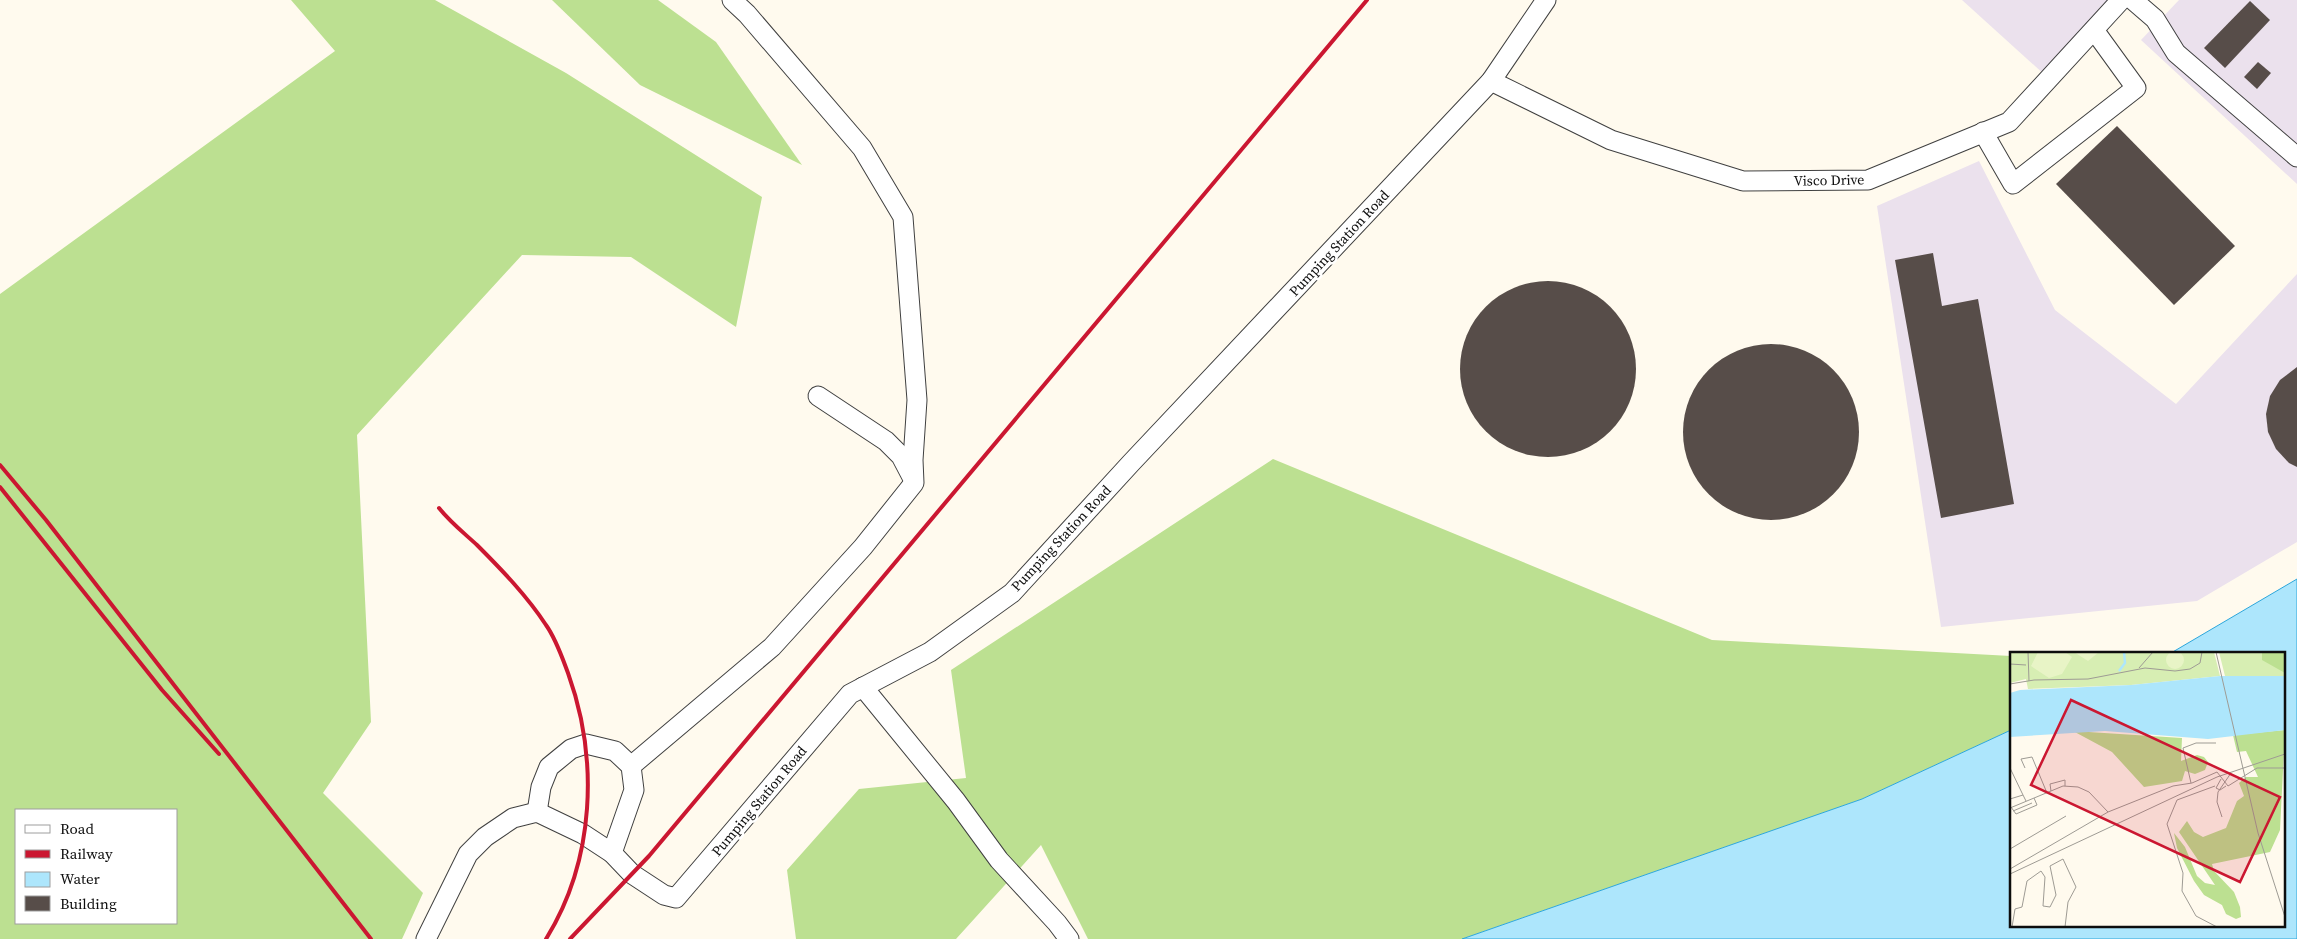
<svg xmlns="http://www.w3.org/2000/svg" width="2297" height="939" viewBox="0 0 2297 939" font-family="'Source Serif 4',serif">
	<rect width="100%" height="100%" fill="#fffaee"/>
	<g fill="#ebe1ed">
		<polygon points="1962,0 2113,0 2046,76"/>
		<polygon points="2179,0 2297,0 2297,184 2141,40"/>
		<polygon points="1979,161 2055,310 2176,404 2297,274 2297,542 2197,601 1941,627 1877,206"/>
	</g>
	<g fill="#bce091" fill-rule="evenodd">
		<path d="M291 0H435L566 73 762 197 736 327 631 257 522 255 357 435 371 722 323 793 423 893 402 939H0V294L335 51ZM176 810V923H16V810Z"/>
		<polygon points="552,0 658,0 716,42 802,165 640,85"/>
		<polygon points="1273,459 1712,640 2011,656 2011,730 1862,799 1462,939 1088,939 1041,845 956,939 796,939 787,870 859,789 966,778 951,670"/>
	</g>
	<polygon fill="#ade6fc" stroke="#2ca6db" points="2297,579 2297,939 1462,939 1862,799 2011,730 2011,925 2283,925 2283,653 2171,653"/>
	<g fill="#574d49">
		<polygon points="2250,1 2270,20 2225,68 2204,48"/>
		<polygon points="2258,62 2271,73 2257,89 2244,77"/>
		<polygon points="2117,126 2235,246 2174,305 2056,184"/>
		<polygon points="1933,253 1942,306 1978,299 2014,504 1941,518 1895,260"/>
		<circle cx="1548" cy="369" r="88"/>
		<circle cx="1771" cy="432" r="88"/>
		<polygon points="2297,367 2297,467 2289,463 2276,449 2268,432 2266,414 2270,396 2280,380"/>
	</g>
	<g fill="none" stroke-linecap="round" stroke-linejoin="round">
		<g stroke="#404040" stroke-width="21">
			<g id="minor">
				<polyline points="2133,0 2155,19 2176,53 2297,157"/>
				<polyline points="1491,81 1611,140 1743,181 1868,180 2009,122 2121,0"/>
				<polyline points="1983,132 2013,184 2136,88 2094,30"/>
				<polyline points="818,396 886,441 901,456 912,477"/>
				<polyline points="863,687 956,801 999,860 1057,923 1069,939"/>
				<polyline points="631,766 772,647 863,547 914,483 913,460 917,400 903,217 862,148 747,14 732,0"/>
				<polyline points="537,812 541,787 549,767 571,749 586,744 615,751 631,766 634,790 612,853"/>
				<polyline points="426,939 468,854 485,837 513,818 537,812 583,834 612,853 632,874 664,895 676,898 850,694 930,652 1012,593 1131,463 1491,81 1546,0"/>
			</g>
		</g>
		<use href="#minor" stroke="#fff" stroke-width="19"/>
		<g stroke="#cb1731" stroke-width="4">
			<polyline points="0,465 46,520 371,939"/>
			<polyline points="0,487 162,690 219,754"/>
			<path d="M439 508C450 522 464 533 477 545 502 570 527 596 546 625 556 639 562 657 568 673 599 759 595 860 546 939"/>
			<polyline points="570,939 649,856 1367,0"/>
		</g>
	</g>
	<g text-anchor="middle" stroke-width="5" stroke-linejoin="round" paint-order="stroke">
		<g font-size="14" fill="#0d0d0d" stroke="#fff">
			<text transform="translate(1829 180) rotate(-1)" y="5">Visco Drive</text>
			<text transform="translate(1339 243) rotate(-47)" y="5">Pumping Station Road</text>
			<text transform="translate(1061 538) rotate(-47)" y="5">Pumping Station Road</text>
			<text transform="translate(759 801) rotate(-50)" y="5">Pumping Station Road</text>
		</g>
	</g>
	<g transform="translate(2010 652)">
		<rect width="275" height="275" fill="#fffaee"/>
		<path d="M0 0H204L210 24 121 33 18 37 16 27 0 31ZM209 0H275V24H215Z" fill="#d7eeb3"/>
		<path d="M252 0H275V21L252 8ZM275 78 270 178 260 200 202 212 204 219 224 240 230 255 231 265 226 267 216 262 212 253 194 243 184 229 167 196 164 181 175 195 187 224 195 231 205 233 169 180 177 169 184 180 193 185 216 176 227 149 234 144 229 131 236 125H248L236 99 227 100 223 83ZM63 79 172 86 171 109 187 103 194 105 198 110 195 118 185 122 175 119 172 129 134 135 102 100Z" fill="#bce091"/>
		<path d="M156 8a9 9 0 1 1 18 0a9 9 0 1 1-18 0ZM28 0H55L62 5 52 22 39 26 21 14ZM64 0H89L78 9Z" fill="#e8f4c6"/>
		<path d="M210 24H275V78L198 87 95 79 0 85V41L10 38 121 33Z" fill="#ade6fc"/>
		<path fill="none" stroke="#ade6fc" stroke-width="2.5" d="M109 19 115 11 114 0"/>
		<path fill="none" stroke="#9e9b94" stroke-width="1" d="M18 0 19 29M206 0 248 181 275 265M0 12 16 13M129 16 143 0M0 32 24 28 78 27 135 16 165 19 180 17 190 11 192 0M0 116 13 143M15 116 11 107 22 105 37 141M211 127 206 136 210 138 216 134M181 131 173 96 186 91H206M205 134 167 148 157 172 173 221 172 239 186 264 207 275M41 139 40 132 55 128V134M0 147 13 143 16 149M1 155 6 162 27 153 24 146M0 156 53 134 68 135 79 140 98 160M3 159 22 151M212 165 207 150 208 140 221 121M0 197 56 164M0 217 98 160 163 134 182 131 207 120 218 134 247 116H275M0 222 207 125 275 102M2 275 5 257 12 255 17 229 31 219 35 225 33 254 40 255 46 243 40 214 53 207 66 235 58 250 55 275M172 275H191"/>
		<path fill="#cb1731" fill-opacity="0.15" stroke="#cb1731" stroke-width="2.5" d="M61 48 270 145 230 230 21 133Z"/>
		<rect width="275" height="275" fill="none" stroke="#0d0d0d" stroke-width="2.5"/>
	</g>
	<rect x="15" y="809" width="162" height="115" fill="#ffffff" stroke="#9e9e9e"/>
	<rect x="25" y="825" width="25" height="8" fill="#ffffff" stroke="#9e9e9e"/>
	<text x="60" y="834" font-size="15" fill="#0d0d0d">Road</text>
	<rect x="25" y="850" width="25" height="8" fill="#cb1731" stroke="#9e9e9e"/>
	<text x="60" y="859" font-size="15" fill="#0d0d0d">Railway</text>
	<rect x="25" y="872" width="25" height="15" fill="#ade6fc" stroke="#9e9e9e"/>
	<text x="60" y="884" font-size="15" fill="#0d0d0d">Water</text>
	<rect x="25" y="896" width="25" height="15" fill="#574d49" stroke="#9e9e9e"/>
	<text x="60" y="909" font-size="15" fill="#0d0d0d">Building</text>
</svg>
